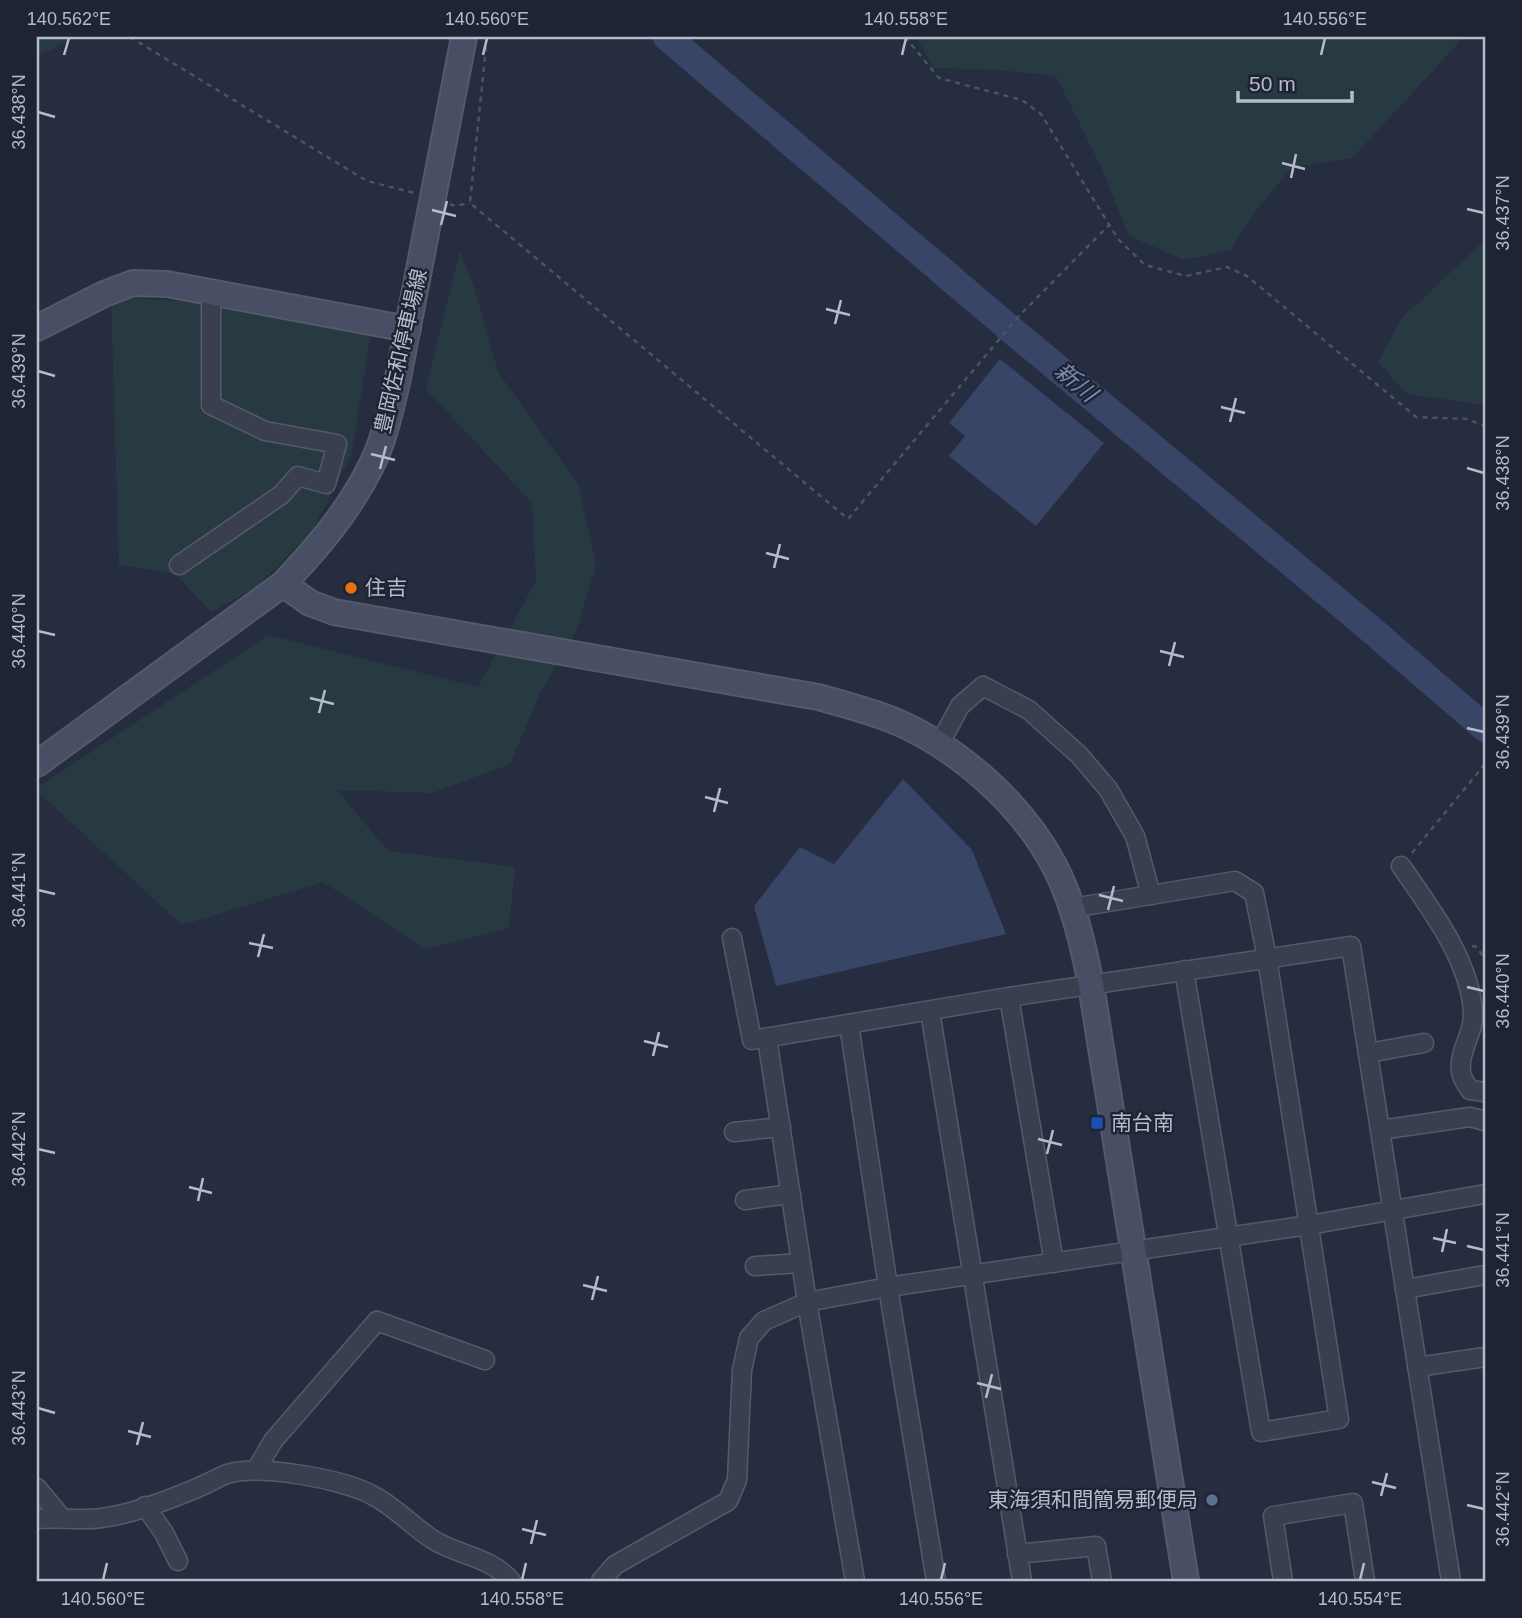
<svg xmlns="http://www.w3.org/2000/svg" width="1522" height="1618" viewBox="0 0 1522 1618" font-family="Arial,'Noto Sans JP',sans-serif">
	<rect width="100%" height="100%" fill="#262d40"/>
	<g fill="#283a41">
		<polygon points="37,37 76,37 37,57"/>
		<polygon points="916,37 1461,37 1454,48 1352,158 1292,167 1254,213 1231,250 1184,260 1129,236 1102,169 1056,76 999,70 934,68"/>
		<polygon points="1485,240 1485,405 1407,394 1378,362 1402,318"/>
		<polygon points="460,251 474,287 498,372 578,484 596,565 577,629 540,693 510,764 432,793 337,790 388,851 515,867 509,928 425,949 323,882 182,925 37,791 37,788 268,635 478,687 536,581 532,503 426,389"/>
		<polygon points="111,297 198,302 371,333 351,456 311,533 256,587 212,612 174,573 119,565"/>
	</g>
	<g fill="#394567">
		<polygon points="1000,359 1104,443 1036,526 949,456 965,436 949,423"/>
		<polygon points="903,779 972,850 1006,934 776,986 754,906 800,847 834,864"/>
	</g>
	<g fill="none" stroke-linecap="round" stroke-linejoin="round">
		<polyline stroke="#394567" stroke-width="28" points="667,37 1015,333 1374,632 1485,728"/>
		<g stroke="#555a6a" stroke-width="21">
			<g id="street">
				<polyline points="179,565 281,495 298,476 326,484 337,444 265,431 211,405 211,292"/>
				<polyline points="939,745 960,706 983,686 1029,710 1079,755 1108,789 1135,836 1151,895"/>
				<path d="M1401 866C1430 908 1471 961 1473 1014 1474 1033 1458 1052 1461 1071 1461 1078 1467 1085 1470 1090L1485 1092"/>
				<polyline points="1072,908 1235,881 1254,893 1267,958 1339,1419 1261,1432 1184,970"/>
				<polyline points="732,938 752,1040 1009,997 1351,946 1451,1581"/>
				<polyline points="1009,997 1054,1263"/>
				<polyline points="930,1011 1022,1581"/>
				<polyline points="767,1038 807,1302 855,1581"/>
				<polyline points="1368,1053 1424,1043"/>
				<polyline points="1380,1130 1470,1117 1485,1121"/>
				<polyline points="734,1132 781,1127"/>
				<polyline points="745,1200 791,1194"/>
				<polyline points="755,1266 801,1263"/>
				<polyline points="1405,1289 1485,1275"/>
				<polyline points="1417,1367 1485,1357"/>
				<polyline points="256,1470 273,1441 377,1321 485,1360"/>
				<polyline points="37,1488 61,1517"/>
				<polyline points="145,1506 164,1533 178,1561"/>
				<path d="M37 1519C58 1517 80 1521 101 1518 129 1515 171 1499 197 1488 207 1484 217 1478 227 1474 259 1464 343 1479 372 1495 394 1506 412 1526 432 1539 458 1556 490 1556 511 1581"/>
				<polyline points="1017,1554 1096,1546 1102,1581"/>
				<polyline points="601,1581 615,1565 728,1501 737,1480 742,1370 749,1338 764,1321 807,1302 888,1287 849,1024"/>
				<polyline points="936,1581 888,1287 1309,1225 1485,1194"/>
				<polyline points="1283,1581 1273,1516 1353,1503 1365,1581"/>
			</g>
		</g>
		<g stroke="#555a6a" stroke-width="28">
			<g id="secondary">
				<polyline points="37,328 104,294 133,283 167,284 408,329"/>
				<path d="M283 584 310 603 334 612 818 697C844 704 870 711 895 721 960 749 1022 804 1055 867 1074 904 1083 945 1091 985L1186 1581"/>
				<path d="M37 764 283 584C317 548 349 511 371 466 384 441 390 411 397 383L464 37"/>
			</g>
		</g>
		<g stroke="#46575e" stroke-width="2.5" stroke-dasharray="5 5" stroke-linecap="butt">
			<polyline points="130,37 367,181 414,193"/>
			<polyline points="487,37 470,203 848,519 1019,316 1109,225"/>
			<polyline points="905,37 939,78 1022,100 1041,114 1118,239 1145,265 1186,276 1227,267 1247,276 1416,417 1467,419 1485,426"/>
			<polyline points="450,204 455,206 470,203"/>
			<polyline points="1412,853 1485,764"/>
			<polyline points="1472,946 1477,947 1485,960"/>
		</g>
		<use href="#street" stroke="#3a3f50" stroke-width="18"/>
		<use href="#secondary" stroke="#484e63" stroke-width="24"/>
	</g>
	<path fill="none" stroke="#b6bbca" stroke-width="2.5" d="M64 55 69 38M483 55 487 38M902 55 906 38M1321 55 1325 38M38 112 55 117M1282 163 1305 169M1291 178 1296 154M1467 209 1484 213M432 210 456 216M441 225 447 201M826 309 850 315M835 324 841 300M38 371 55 376M1221 407 1245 413M1230 422 1236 398M371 454 395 460M1467 468 1484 473M380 469 386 446M766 553 789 559M774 568 780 544M38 631 55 635M1160 651 1184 657M1169 666 1175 642M310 698 334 704M319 713 325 690M1467 728 1484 732M705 797 728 803M714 812 720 788M38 890 55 894M1099 895 1123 901M1108 910 1114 886M249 943 273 948M258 957 264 934M1467 987 1484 991M644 1041 668 1047M653 1056 659 1032M1038 1139 1062 1145M38 1149 55 1153M1047 1154 1053 1130M189 1187 212 1193M198 1201 203 1178M1433 1238 1456 1243M1467 1246 1484 1250M1442 1252 1447 1229M583 1285 607 1291M592 1300 598 1276M977 1383 1001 1389M986 1398 992 1374M38 1408 55 1413M128 1431 151 1437M137 1445 143 1422M1372 1482 1396 1488M1381 1496 1387 1473M1467 1505 1484 1509M522 1529 546 1535M531 1544 537 1520M103 1580 107 1563M522 1580 526 1563M941 1580 945 1563M1360 1580 1364 1563"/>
	<circle fill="#e8710a" stroke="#1f2435" stroke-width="2.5" cx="351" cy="588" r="7"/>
	<rect fill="#1a4fb4" stroke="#1f2435" stroke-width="2.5" x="1090" y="1116" width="14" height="14" rx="3.5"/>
	<circle fill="#5c6f8a" stroke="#1f2435" stroke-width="2.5" cx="1212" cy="1500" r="7"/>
	<g text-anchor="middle" stroke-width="5" stroke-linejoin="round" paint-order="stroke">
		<g font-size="21" fill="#b6bbca" stroke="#1f2435">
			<text transform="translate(401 351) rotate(-77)" y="7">豊岡佐和停車場線</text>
		</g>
		<g font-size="21" fill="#b6bbca" stroke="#1f2435" text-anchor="start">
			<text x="365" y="595">住吉</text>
			<text x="1111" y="1130">南台南</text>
			<text x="1198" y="1507" text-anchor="end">東海須和間簡易郵便局</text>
		</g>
		<g font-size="23" font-style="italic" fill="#7e8cb2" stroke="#1f2435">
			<text transform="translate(1076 382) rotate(40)" y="8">新川</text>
		</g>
	</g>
	<rect width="1522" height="1618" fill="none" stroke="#1f2435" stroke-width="77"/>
	<path d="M1238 91v10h114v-10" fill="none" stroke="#b6bbca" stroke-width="3.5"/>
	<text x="1249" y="91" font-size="21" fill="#b6bbca" stroke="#1f2435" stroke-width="5" paint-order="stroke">50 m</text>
	<rect x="38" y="38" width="1446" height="1542" fill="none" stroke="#b6bbca" stroke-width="2.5"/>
	<g font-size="18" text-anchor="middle" fill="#b6bbca">
		<text x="69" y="25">140.562°E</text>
		<text x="487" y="25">140.560°E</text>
		<text x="906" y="25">140.558°E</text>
		<text x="1325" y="25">140.556°E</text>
		<text transform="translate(19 112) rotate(-90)" y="6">36.438°N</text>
		<text transform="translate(1503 213) rotate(-90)" y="6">36.437°N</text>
		<text transform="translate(19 371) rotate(-90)" y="6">36.439°N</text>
		<text transform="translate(1503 473) rotate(-90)" y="6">36.438°N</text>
		<text transform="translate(19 631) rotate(-90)" y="6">36.440°N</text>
		<text transform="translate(1503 732) rotate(-90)" y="6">36.439°N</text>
		<text transform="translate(19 890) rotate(-90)" y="6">36.441°N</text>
		<text transform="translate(1503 991) rotate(-90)" y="6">36.440°N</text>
		<text transform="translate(19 1149) rotate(-90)" y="6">36.442°N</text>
		<text transform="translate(1503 1250) rotate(-90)" y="6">36.441°N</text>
		<text transform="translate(19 1408) rotate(-90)" y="6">36.443°N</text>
		<text transform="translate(1503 1509) rotate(-90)" y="6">36.442°N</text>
		<text x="103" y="1605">140.560°E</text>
		<text x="522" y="1605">140.558°E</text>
		<text x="941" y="1605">140.556°E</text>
		<text x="1360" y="1605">140.554°E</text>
	</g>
</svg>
